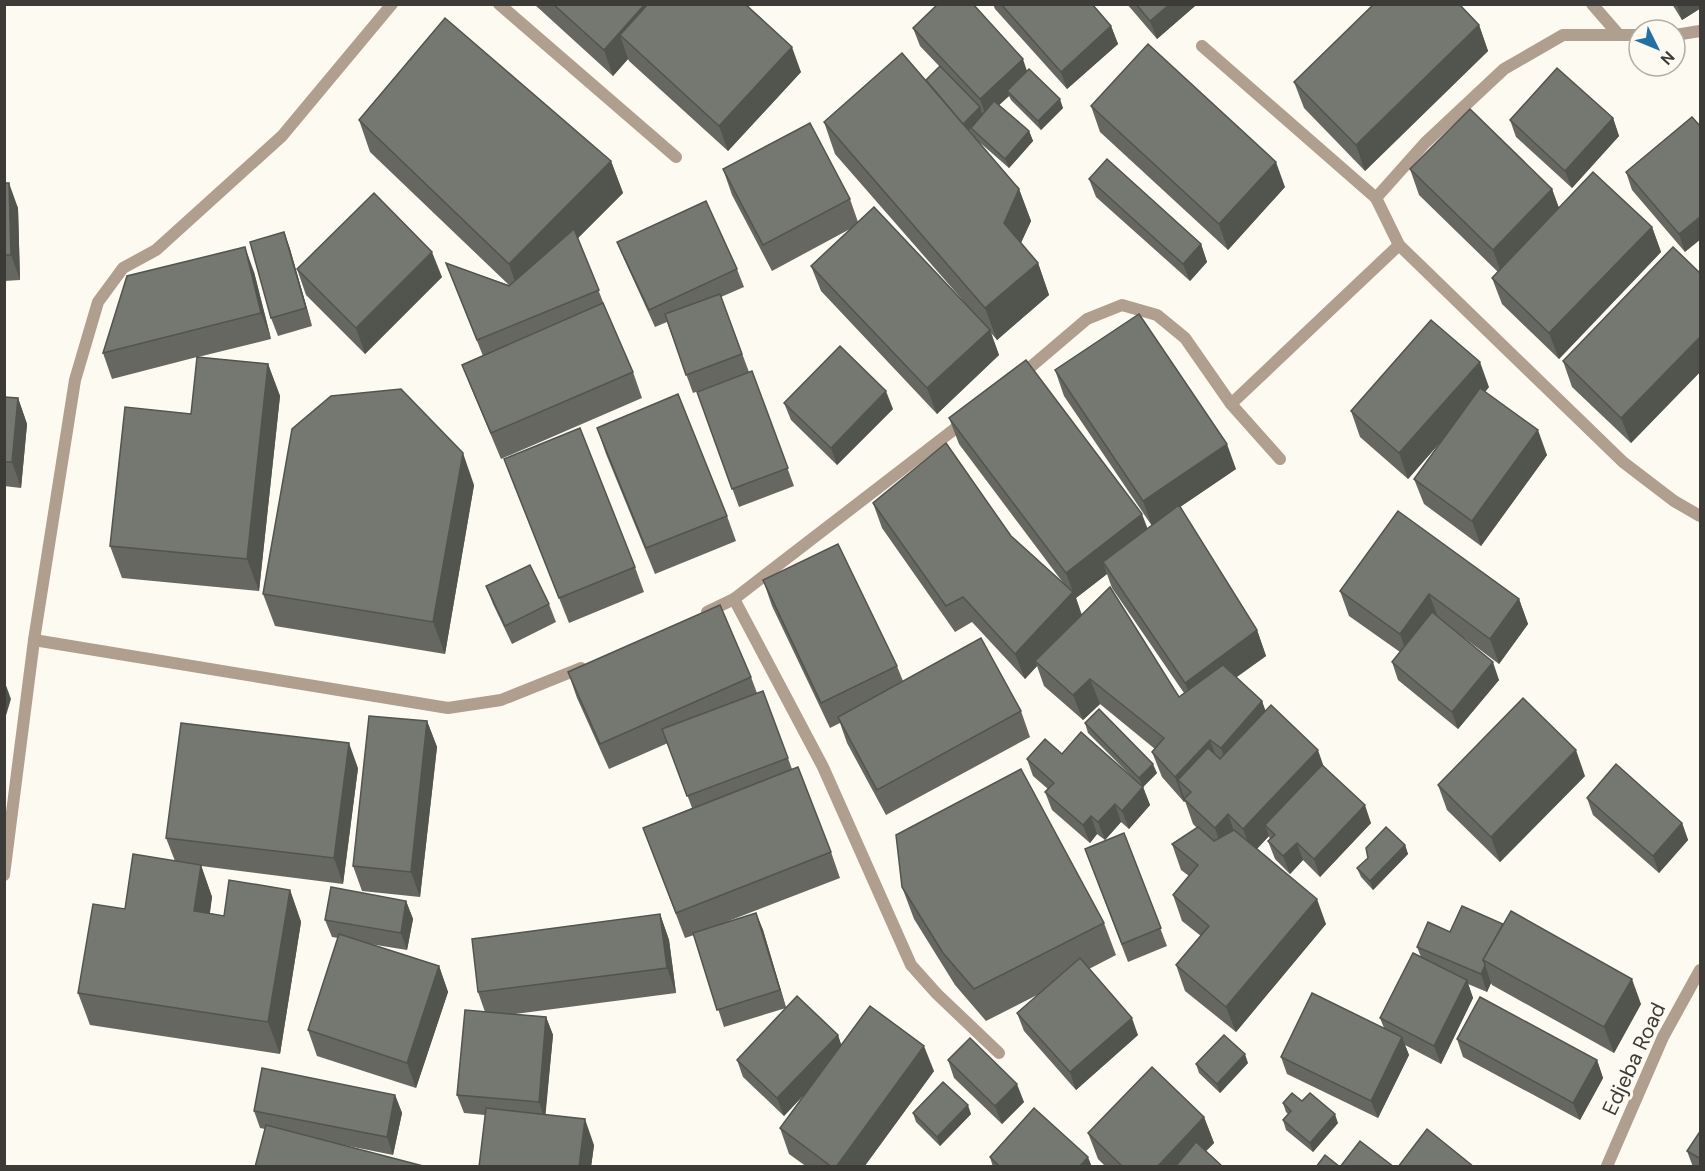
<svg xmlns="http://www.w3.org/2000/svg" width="1705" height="1171" viewBox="0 0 1705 1171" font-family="'DM Sans',sans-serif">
	<rect width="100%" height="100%" fill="#fdfaf1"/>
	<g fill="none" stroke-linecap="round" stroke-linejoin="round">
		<g stroke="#b09e8e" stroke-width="12">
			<polyline points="499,4 676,157"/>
			<polyline points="1592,4 1619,35"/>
			<polyline points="1675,35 1700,31"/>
			<polyline points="1202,46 1376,198 1399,245 1623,462 1674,501 1700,516"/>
			<polyline points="1376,198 1425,143 1504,69 1563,35 1639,35"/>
			<polyline points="1020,376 1087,319 1122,305 1157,315 1185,338 1231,404 1280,459"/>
			<polyline points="1231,404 1399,245"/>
			<polyline points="734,599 823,767 911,965 937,994 999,1053"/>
			<polyline points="707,612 734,599 965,421"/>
			<polyline points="34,640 448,708 501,700 581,668"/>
			<polyline points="4,875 34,640 75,380 98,302 123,268 156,250 282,136 392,4"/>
			<polyline points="1607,1166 1663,1037 1700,970"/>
		</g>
	</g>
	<g fill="#656760" fill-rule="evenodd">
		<polygon points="534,4 745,4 801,72 728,151 629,61 628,59 613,76"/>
		<polygon points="993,4 1092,4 1111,26 1118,44 1067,89 995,9"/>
		<polygon points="1127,4 1194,4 1195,6 1157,39"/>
		<polygon points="1672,4 1701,4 1701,8 1682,20"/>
		<polygon points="1479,25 1488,51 1365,171 1304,108 1294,82"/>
		<polygon points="913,28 1027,71 1063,108 1041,130 1011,100 1009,96 999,105 1029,131 1033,141 1009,168 978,141 1019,189 1031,221 1021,243 1038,263 1049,295 997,340 991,333 999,355 937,414 821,291 811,266 850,229 772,271 732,195 723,169 850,199 858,222 966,304 835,154 824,122 926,80 940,67 920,46"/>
		<polygon points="1091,106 1285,187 1228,250 1100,132"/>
		<polygon points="1692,117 1685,252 1632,190 1626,172"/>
		<polygon points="1613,118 1619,136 1572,188 1516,137 1510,120"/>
		<polygon points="359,120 611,161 623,193 578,238 605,307 633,372 642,398 501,459 472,390 462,365 483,356 446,263 509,285 370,152"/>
		<polygon points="1410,169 1552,189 1559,208 1652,227 1661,252 1559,359 1502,304 1492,278 1498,272 1419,195"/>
		<polygon points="1089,179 1201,244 1207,262 1190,281 1096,197"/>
		<polygon points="4,183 18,208 20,280 4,281"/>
		<polygon points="284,232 290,249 312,326 278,336 271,318"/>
		<polygon points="617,242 737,269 744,287 721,297 749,372 693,393 667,322 655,327 624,259"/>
		<polygon points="297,269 442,277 365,354 306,295"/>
		<polygon points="254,272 271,339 198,357 268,364 280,396 259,591 122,578 110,546 191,414 197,357 112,379 103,353"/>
		<polygon points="1701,274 1701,371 1631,443 1572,387 1563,361"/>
		<path d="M1055 370 1236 469 1180 507 1257 630 1266 656 1236 677 1262 701 1265 711 1323 765 1371 823 1320 877 1303 860 1290 874 1275 859 1268 841 1270 840 1269 836 1257 849 1326 924 1236 1032 1185 991 1176 965 1201 936 1182 921 1173 895 1189 876 1181 870 1172 844 1197 828 1193 824 1185 801 1184 802 1162 777 1152 752 1155 749 1100 704 1083 720 1044 686 1037 666 1025 679 972 622 955 632 882 528 873 503 1011 536 1064 584 959 444 949 418 1148 529 1152 526 1064 396ZM1107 574 1112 588 1184 693 1179 697 1082 615 1076 598Z"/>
		<polygon points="752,371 794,486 739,507 697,392"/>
		<polygon points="1489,387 1485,392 1547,455 1481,546 1424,504 1414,479 1444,438 1408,479 1360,437 1351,411"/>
		<polygon points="4,397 18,398 27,424 21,488 4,486"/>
		<polygon points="784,403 893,409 837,465 791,420"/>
		<polygon points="597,428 727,516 736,541 655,574 606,454"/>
		<polygon points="504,459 635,567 644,592 569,623"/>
		<polygon points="474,485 445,654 275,626 263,594"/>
		<polygon points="763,580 897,666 903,681 1021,711 1030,737 886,815 847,743 840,723 830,728 772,606"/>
		<polygon points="486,586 549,604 556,622 512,644 493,604"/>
		<polygon points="1340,591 1519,599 1528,624 1499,664 1463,637 1499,680 1458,729 1398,680 1392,662 1400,652 1349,616"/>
		<polygon points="568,672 751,677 757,693 763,691 792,769 831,852 840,878 726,922 756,913 763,930 786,1007 838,1035 841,1045 934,1071 864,1167 807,1167 789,1154 780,1128 805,1093 784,1116 743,1077 737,1060 786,1008 724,1027 694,935 685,938 643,828 692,808 668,743 609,769 577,698"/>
		<polygon points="427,721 437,747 420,897 362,891 353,866"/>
		<polygon points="1085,723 1157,773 1143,787 1150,805 1129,829 1121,822 1105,840 1097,834 1090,843 1052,810 1045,792 1048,789 1033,776 1027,759 1062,754 1137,782 1088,733"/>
		<polygon points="358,768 343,884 201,866 212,897 210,913 224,916 290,890 301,922 280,1054 90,1025 78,993 125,909 175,861 166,838"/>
		<polygon points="1585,776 1500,862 1447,810 1438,785"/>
		<polygon points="1587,798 1682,823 1688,840 1659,873 1593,815"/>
		<polygon points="1124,833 1167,946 1128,962 1085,849"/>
		<polygon points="1405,845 1408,854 1373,890 1361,877 1357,868"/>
		<polygon points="902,887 1104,923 1116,955 1089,969 1138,1035 1076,1090 1024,1031 1017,1013 1039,994 986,1021 955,985 914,919"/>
		<polygon points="406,901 413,919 407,950 370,944 439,966 448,992 416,1088 317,1056 308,1030 338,938 332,937 325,920"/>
		<polygon points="660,914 669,940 676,993 515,1014 546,1017 553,1035 545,1115 594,1145 591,1167 479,1167 485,1115 464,1113 457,1095 485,1012 478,992"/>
		<polygon points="1450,932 1641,1004 1614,1053 1492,985 1491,983 1487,992 1468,984 1473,998 1441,1064 1405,1045 1409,1055 1378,1118 1287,1074 1281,1057 1384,1028 1380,1018 1421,957 1417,947"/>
		<polygon points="1457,1039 1597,1060 1603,1078 1580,1120 1463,1057"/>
		<polygon points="948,1060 1024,1102 1002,1124 954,1078"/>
		<polygon points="1248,1063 1220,1093 1199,1073 1196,1064"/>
		<polygon points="395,1095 402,1113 393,1155 260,1128 254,1111"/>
		<polygon points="1283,1103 1338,1123 1313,1152 1286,1130 1283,1120 1288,1114 1286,1112"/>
		<polygon points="913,1113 971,1114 940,1146 916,1122"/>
		<polygon points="1204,1117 1214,1143 1206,1151 1223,1167 1106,1167 1098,1159 1088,1133"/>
		<polygon points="1701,1130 1701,1167 1693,1167 1687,1151"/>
		<polygon points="990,1157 1092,1167 993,1167"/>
	</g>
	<g fill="#52544e">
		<polygon points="645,4 668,4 620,35 628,59 613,76 604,50"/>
		<polygon points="1170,4 1194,4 1195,6 1157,39 1150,21"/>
		<polygon points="1677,4 1701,4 1701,8 1682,20"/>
		<polygon points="1479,25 1488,51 1365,171 1356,145"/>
		<polygon points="1111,26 1118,44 1067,89 1061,72"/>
		<polygon points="792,47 801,72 728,151 719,126"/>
		<polygon points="1023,59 1029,77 1007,91 1009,96 986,117 980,99"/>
		<polygon points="1060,99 1063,108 1041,130 1038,121"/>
		<polygon points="980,107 983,116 966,133 962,124"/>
		<polygon points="1613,118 1619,136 1572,188 1565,171"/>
		<polygon points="1029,131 1033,141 1009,168 1005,159"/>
		<polygon points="611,161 623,193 520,296 509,264"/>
		<polygon points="1276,162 1285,187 1228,250 1219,224"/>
		<polygon points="9,183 18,208 20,280 11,255"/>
		<polygon points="1019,189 1031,221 1015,255 1004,223"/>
		<polygon points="1552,189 1561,214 1502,275 1493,250"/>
		<polygon points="1701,216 1701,239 1685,252 1679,234"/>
		<polygon points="1652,227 1661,252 1559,359 1549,333"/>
		<polygon points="284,232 290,249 312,326 306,308"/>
		<polygon points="1201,244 1207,262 1190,281 1183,264"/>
		<polygon points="245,247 254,272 271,339 261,313"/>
		<polygon points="432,252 442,277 365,354 356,328"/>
		<polygon points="1038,263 1049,295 997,340 985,308"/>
		<polygon points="990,330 999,355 937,414 927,388"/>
		<polygon points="1701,336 1701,371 1631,443 1621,418"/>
		<polygon points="1480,362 1489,387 1408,479 1399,453"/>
		<polygon points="268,364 280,396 259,591 247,559"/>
		<polygon points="886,391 893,409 837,465 831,448"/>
		<polygon points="18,398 27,424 21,488 12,462"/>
		<polygon points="1538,430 1547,455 1481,546 1472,521"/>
		<polygon points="1227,444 1236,469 1152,526 1143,501"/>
		<polygon points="463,453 474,485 445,654 433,622"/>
		<polygon points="1142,514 1152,540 1103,562 1107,574 1076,598 1082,617 1035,661 1037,666 1025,679 1015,654 1073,592 1066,573"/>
		<polygon points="1429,594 1439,620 1409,660 1400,634"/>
		<polygon points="1519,599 1528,624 1499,664 1490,639"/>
		<polygon points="1257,630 1266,656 1194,708 1185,683"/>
		<polygon points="1493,662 1499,680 1458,729 1452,712"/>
		<polygon points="1090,679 1100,704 1083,720 1073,695"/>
		<polygon points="4,680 11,699 4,722"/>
		<polygon points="1262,701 1271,726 1230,773 1221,748"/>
		<polygon points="427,721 437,747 420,897 411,872"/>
		<polygon points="1210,740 1219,766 1191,792 1178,780 1185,800 1184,799 1185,801 1184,802 1175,777"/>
		<polygon points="349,743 358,768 343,884 334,858"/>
		<polygon points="1318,750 1327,776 1265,825 1269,836 1252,854 1243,829"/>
		<polygon points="1576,750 1585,776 1500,862 1491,837"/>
		<polygon points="1153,764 1157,773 1143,787 1139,778"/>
		<polygon points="1143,787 1150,805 1129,829 1122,811"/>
		<polygon points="1115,804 1121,822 1105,840 1098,822"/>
		<polygon points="1365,805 1371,823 1320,877 1314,859"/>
		<polygon points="1228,814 1237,840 1224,854 1215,828"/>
		<polygon points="1091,816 1097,834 1090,843 1083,825"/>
		<polygon points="1682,823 1688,840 1659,873 1653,856"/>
		<polygon points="1297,843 1303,860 1290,874 1283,856"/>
		<polygon points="1405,845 1408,854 1373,890 1370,881"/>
		<polygon points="201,865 212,897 205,943 194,911"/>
		<polygon points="290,890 301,922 280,1054 268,1022"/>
		<polygon points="1317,899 1326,924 1236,1032 1226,1007"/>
		<polygon points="406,901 413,919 407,950 401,933"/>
		<polygon points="756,913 763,930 786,1008 780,990"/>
		<polygon points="660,914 669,940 676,993 667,968"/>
		<polygon points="1485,965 1491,983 1487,992 1481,974"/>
		<polygon points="439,966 448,992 416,1088 407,1063"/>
		<polygon points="1632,979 1641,1004 1614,1053 1604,1027"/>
		<polygon points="1467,980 1473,998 1441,1064 1434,1046"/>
		<polygon points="546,1017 553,1035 545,1120 539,1102"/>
		<polygon points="1132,1018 1138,1035 1076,1090 1070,1072"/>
		<polygon points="838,1035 844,1053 784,1116 777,1098"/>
		<polygon points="1402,1037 1409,1055 1378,1118 1371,1101"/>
		<polygon points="924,1046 934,1071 864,1167 836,1167"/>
		<polygon points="1245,1054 1248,1063 1220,1093 1217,1084"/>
		<polygon points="1597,1060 1603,1078 1580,1120 1573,1103"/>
		<polygon points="1017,1084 1024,1102 1002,1124 995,1106"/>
		<polygon points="395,1095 402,1113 393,1155 387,1137"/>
		<polygon points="968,1105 971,1114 940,1146 937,1137"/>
		<polygon points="1335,1114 1338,1123 1313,1152 1310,1143"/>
		<polygon points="1204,1117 1214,1143 1190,1167 1157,1167"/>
		<polygon points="585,1119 594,1145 591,1167 579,1167"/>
		<polygon points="1088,1157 1092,1167 1079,1167"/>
	</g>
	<g fill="#757870" stroke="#52544e" stroke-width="1.5">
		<polygon points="553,4 645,4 604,50"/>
		<polygon points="648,4 745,4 792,47 719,126 620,35"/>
		<polygon points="938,4 973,4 1023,59 980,99 913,28"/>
		<polygon points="1001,4 1092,4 1111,26 1061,72"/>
		<polygon points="1136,4 1170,4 1150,21"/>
		<polygon points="1374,4 1459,4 1479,25 1356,145 1294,82"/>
		<polygon points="445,18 611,161 509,264 359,120"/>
		<polygon points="1148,44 1276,162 1219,224 1091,106"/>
		<polygon points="902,53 1019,189 1004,223 1038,263 985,308 824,122"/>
		<polygon points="940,66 980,107 963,124 926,80"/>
		<polygon points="1557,68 1613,118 1565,171 1510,120"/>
		<polygon points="1029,69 1060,99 1038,121 1007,91"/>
		<polygon points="994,101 1029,131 1005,159 971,128"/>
		<polygon points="1470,109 1552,189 1493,250 1410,169"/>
		<polygon points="1692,117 1701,127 1701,216 1679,234 1626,172"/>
		<polygon points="810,123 850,199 763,245 723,169"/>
		<polygon points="1107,159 1201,244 1183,264 1089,179"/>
		<polygon points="1593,172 1652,227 1549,333 1492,278"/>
		<polygon points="4,183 9,183 11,255 4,255"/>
		<polygon points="374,193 432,252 356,328 297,269"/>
		<polygon points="706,201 737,269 649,310 617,242"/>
		<polygon points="874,207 990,330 927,388 811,266"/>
		<polygon points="574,229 599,290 477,340 446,263 509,286"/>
		<polygon points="284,232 306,308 271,318 250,242"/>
		<polygon points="245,247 261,313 103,353 127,276"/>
		<polygon points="1673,247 1701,274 1701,336 1621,418 1563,361"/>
		<polygon points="720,294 742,354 686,375 665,314"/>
		<polygon points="603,303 633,372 491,433 462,365"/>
		<polygon points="1139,314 1227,444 1143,501 1055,370"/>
		<polygon points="1431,320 1480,362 1399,453 1351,411"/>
		<polygon points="840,346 886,391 831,448 784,403"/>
		<polygon points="197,357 268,364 247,559 110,546 125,407 191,414"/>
		<polygon points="1026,360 1142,514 1066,573 949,418"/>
		<polygon points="752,371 788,468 732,489 697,392"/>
		<polygon points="1480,388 1538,430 1472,521 1414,479"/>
		<polygon points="401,389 463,453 433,622 263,594 292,429 331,396"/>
		<polygon points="678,394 727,516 646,548 597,428"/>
		<polygon points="4,397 18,398 12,462 4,462"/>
		<polygon points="580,428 635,567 559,598 504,459"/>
		<polygon points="946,443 1011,536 1073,592 1015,654 963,597 946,606 873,503"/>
		<polygon points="1179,505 1257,630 1185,683 1103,562"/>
		<polygon points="1398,511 1519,599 1490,639 1429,594 1400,634 1340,591"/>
		<polygon points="838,544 897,666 821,703 763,580"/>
		<polygon points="530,565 549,604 505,626 486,586"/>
		<polygon points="1110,587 1179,697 1223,665 1262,701 1221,748 1210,740 1175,777 1152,752 1164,738 1090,679 1073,695 1035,661"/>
		<polygon points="720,605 751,677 600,744 568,672"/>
		<polygon points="1432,612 1493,662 1452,712 1392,662"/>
		<polygon points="981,638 1021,711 877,790 838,717"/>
		<polygon points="763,691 788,758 687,796 662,729"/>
		<polygon points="1523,698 1576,750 1491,837 1438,785"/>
		<polygon points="1271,705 1318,750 1243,829 1228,814 1215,828 1184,799 1191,792 1178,780 1208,748 1220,759"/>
		<polygon points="1099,709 1153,764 1139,778 1085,723"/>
		<polygon points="369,716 427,721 411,872 353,866"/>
		<polygon points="181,723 349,743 334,858 166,838"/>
		<polygon points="1081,732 1143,787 1122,811 1115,804 1098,822 1091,816 1083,825 1045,792 1054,783 1027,759 1045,739 1062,754"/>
		<polygon points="1616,764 1682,823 1653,856 1587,798"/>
		<polygon points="1322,765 1365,805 1314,859 1297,843 1283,856 1268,841 1275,835 1265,825"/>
		<polygon points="798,767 831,852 676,913 643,828"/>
		<polygon points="1021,769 1104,923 974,989 943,953 902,887 896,835"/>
		<polygon points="1198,827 1214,841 1234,830 1317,899 1226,1007 1176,965 1209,926 1173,895 1198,865 1172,844"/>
		<polygon points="1386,827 1405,845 1370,881 1357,868 1368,858 1366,848"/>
		<polygon points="1124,833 1161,928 1122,944 1085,849"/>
		<polygon points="133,854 201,865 194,911 224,916 229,880 290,890 268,1022 78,993 93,904 125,909"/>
		<polygon points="331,887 406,901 401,933 325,920"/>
		<polygon points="1462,906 1503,924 1483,960 1485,965 1481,974 1417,947 1428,922 1450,932"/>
		<polygon points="1511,911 1632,979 1604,1027 1483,960"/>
		<polygon points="756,913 780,990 717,1010 693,933"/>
		<polygon points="660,914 667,968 478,992 472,939"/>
		<polygon points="339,934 439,966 407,1063 308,1030"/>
		<polygon points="1413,953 1467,980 1434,1046 1380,1018"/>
		<polygon points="1080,958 1132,1018 1070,1072 1017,1013"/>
		<polygon points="1312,993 1402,1037 1371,1101 1281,1057"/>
		<polygon points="797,996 838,1035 777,1098 737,1060"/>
		<polygon points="1480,997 1597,1060 1573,1103 1457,1039"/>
		<polygon points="870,1006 924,1046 836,1167 832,1167 780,1128"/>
		<polygon points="465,1010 546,1017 539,1102 457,1095"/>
		<polygon points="1224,1035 1245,1054 1217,1084 1196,1064"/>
		<polygon points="970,1038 1017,1084 995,1106 948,1060"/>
		<polygon points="1152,1067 1204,1117 1157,1167 1123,1167 1088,1133"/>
		<polygon points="262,1068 395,1095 387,1137 254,1111"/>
		<polygon points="943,1082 968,1105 937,1137 913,1113"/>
		<polygon points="1292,1093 1302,1101 1310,1093 1335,1114 1310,1143 1283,1120 1291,1111 1283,1103"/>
		<polygon points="486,1108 585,1119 579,1167 479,1167"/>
		<polygon points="1034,1108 1088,1157 1079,1167 1000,1167 990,1157"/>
		<polygon points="266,1125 427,1167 255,1167"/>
		<polygon points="1427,1129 1474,1167 1398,1167"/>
		<polygon points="1701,1130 1701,1159 1687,1151"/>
		<polygon points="1360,1141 1394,1167 1340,1167"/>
		<polygon points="1196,1142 1223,1167 1175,1167"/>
		<polygon points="1325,1155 1340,1167 1316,1167"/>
	</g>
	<g text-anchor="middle" stroke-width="6" stroke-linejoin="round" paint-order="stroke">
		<g font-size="21" fill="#3c3b37" stroke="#fdfaf1">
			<text transform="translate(1634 1059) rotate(-65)" y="7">Edjeba Road</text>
		</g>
	</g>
	<rect width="1705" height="1171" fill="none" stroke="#3c3b37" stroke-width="12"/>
	<g transform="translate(1657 48) rotate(133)"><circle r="28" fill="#fdfaf1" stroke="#b0aea7" stroke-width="1.5"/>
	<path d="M0-4.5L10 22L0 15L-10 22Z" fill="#2570a3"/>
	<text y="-9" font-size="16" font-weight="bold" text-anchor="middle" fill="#3c3b37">N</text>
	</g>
</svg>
